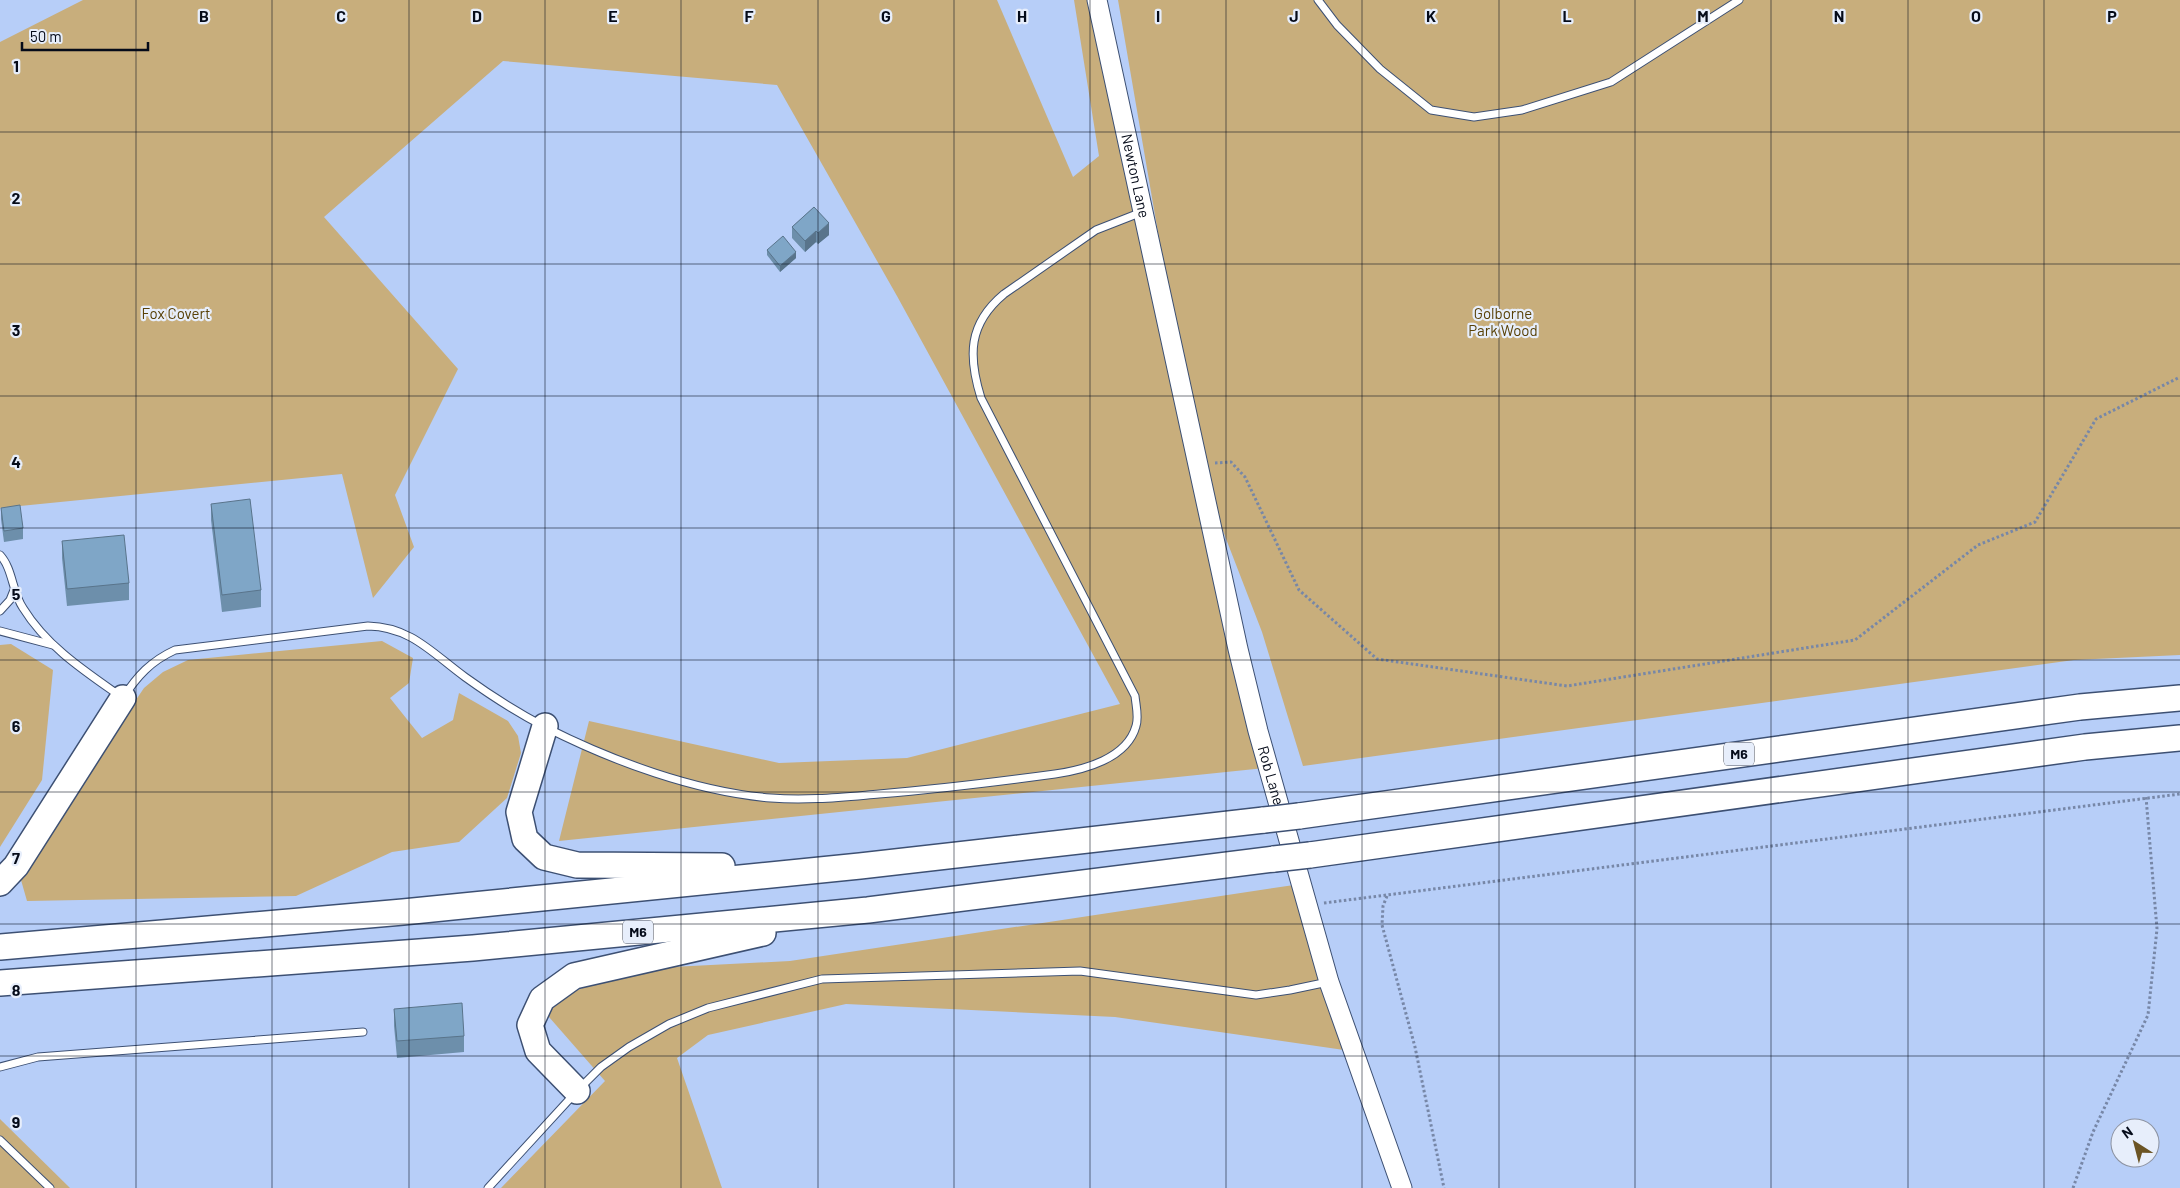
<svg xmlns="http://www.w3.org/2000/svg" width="2180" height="1188" viewBox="0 0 2180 1188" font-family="Barlow,sans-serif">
	<rect width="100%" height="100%" fill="#b7cef8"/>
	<g fill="#c8ae7c">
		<polygon points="83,0 997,0 1073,177 1099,156 1074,0 1094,0 1193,436 1118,0 2180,0 2180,655 2074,660 1303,766 1262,632 1201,474 1275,767 559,841 589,721 779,763 907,758 1120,704 897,296 777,85 503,61 324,217 458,369 395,495 414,547 373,598 342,474 0,508 0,42"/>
		<polygon points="382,641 413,658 409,683 390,698 422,738 453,720 459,693 508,721 518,736 521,753 507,798 459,842 392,852 296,896 27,901 19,873 144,688 163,672 188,660"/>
		<polygon points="11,644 53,670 42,780 0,847 0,645"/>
		<polygon points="1294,885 1344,1050 1115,1017 846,1004 708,1035 677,1058 722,1188 501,1188 605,1081 549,1017 546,1006 563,996 600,981 672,967 790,961"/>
		<polygon points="0,1119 70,1188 0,1188"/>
	</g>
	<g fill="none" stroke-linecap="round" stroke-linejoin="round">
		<g stroke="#3d5073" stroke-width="9">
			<g id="lane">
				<polyline points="1318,0 1337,25 1380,69 1431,110 1474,117 1522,110 1611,82 1739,0"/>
				<path d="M0 555C13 569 12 592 23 608 47 647 86 672 123 698 137 676 151 661 175 650L368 626C411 627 432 653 465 677 490 695 518 713 545 727 612 761 696 792 771 798 807 801 843 797 879 794 938 789 996 782 1055 774 1083 770 1127 759 1136 726 1139 717 1136 706 1135 696L981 398C968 356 968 324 1004 294L1096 230 1142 212"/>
				<polyline points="0,611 10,600 14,590"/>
				<polyline points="0,631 53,645"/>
				<polyline points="0,1067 38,1057 363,1032"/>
				<polyline points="0,1140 50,1188"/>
				<polyline points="488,1188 577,1091 601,1067 629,1047 669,1024 708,1008 822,979 1080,971 1256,995 1290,990 1328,982"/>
			</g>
		</g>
		<g stroke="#3d5073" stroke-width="21">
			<g id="secondary">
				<path id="s1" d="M1097 0 1238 649 1258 731 1329 982 1402 1188"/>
			</g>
		</g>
		<g stroke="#3d5073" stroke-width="28">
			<g id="highway">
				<polyline points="545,726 519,812 525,839 544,857 577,865 722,866"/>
				<polyline points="1299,816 2080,707 2180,698"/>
				<polyline points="1310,855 2085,747 2180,738"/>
				<polyline points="0,883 16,866 123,698"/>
				<polyline points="0,947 403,912 860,866 1264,820"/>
				<polyline points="0,983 473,948 868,910 1274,859"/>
				<polyline points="577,1091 538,1051 530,1025 542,999 574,976 763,933"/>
			</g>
		</g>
		<g stroke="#7787a7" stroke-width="3" stroke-dasharray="2.5 2.5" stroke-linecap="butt">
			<polyline points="1215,463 1231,462 1245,477 1299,590 1377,659 1567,686 1855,640 1978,545 2035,522 2096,419 2180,377"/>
			<polyline points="1387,896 1383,906 1382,925 1415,1047 1444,1188"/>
			<polyline points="1324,903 2180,794"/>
			<polyline points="2073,1188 2093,1132 2148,1015 2157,929 2146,797"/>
		</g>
		<use href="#lane" stroke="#fff" stroke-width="7"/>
		<use href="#secondary" stroke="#fff" stroke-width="19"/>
		<use href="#highway" stroke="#fff" stroke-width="25"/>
		<g stroke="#3d5073" stroke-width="28" stroke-linecap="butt">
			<g id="highway-bridge">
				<polyline points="1264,820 1299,816"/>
				<polyline points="1274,859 1310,855"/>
			</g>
		</g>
		<use href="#highway-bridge" stroke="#fff" stroke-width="25"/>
	</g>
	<g fill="#6d8fab">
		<polygon points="814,207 829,235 818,244 816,242 805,252 792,238 792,227"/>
		<polygon points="767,250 796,258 780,272 767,255"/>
		<polygon points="211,504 261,590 261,607 222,612 211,520"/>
		<polygon points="1,508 23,528 23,539 4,542 1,519"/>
		<polygon points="62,541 129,583 129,600 67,606 62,558"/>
		<polygon points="394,1009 464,1036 464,1052 397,1058 394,1026"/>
	</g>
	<g fill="#59748b">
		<polygon points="829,223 829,235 818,244 818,233"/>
		<polygon points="816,231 816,242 805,252 805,241"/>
		<polygon points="796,252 796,258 780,272 780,266"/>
	</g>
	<g fill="#7fa6c7" stroke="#59748b">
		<polygon points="814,207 829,223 818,233 816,231 805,241 792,227"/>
		<polygon points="783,236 796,252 780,266 767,250"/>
		<polygon points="250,499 261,590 222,595 211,504"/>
		<polygon points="20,505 23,528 4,531 1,508"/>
		<polygon points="124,535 129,583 67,589 62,541"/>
		<polygon points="462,1003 464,1036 397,1041 394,1009"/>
	</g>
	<path fill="none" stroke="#050b19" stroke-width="1" stroke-opacity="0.55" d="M136 0V1188M272 0V1188M409 0V1188M545 0V1188M681 0V1188M818 0V1188M954 0V1188M1090 0V1188M1226 0V1188M1362 0V1188M1499 0V1188M1635 0V1188M1771 0V1188M1908 0V1188M2044 0V1188M0 132H2180M0 264H2180M0 396H2180M0 528H2180M0 660H2180M0 792H2180M0 924H2180M0 1056H2180"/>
	<g text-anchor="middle" stroke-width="4.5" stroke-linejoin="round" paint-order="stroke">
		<g fill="#e7eefb" stroke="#494f5d" stroke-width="1">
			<rect x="1724" y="742.5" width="30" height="23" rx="4"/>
			<rect x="623" y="920.5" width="30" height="23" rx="4"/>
		</g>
		<g font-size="14" font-weight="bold" fill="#050b19">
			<text x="1739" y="759">M6</text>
			<text x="638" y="937">M6</text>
		</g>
		<g font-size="15" fill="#050b19" stroke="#e7eefb">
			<text dy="5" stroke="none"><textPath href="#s1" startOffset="180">Newton Lane</textPath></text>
			<text dy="5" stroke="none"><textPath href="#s1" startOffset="795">Rob Lane</textPath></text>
		</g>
		<g font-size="15" fill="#584006" stroke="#e7eefb">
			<text x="176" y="319">Fox Covert</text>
			<text x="1503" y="319">Golborne<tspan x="1503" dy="17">Park Wood</tspan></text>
		</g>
	</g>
	<g font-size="16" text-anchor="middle" font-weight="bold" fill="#050b19" stroke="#e7eefb" stroke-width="4.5" stroke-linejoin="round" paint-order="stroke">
		<text x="204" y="22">B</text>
		<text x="341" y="22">C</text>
		<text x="477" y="22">D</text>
		<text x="613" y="22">E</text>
		<text x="749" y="22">F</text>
		<text x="886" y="22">G</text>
		<text x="1022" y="22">H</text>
		<text x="1158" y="22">I</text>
		<text x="1294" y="22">J</text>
		<text x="1431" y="22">K</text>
		<text x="1567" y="22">L</text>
		<text x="1703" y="22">M</text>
		<text x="1839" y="22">N</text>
		<text x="1976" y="22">O</text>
		<text x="2112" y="22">P</text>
		<text x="16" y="72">1</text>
		<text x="16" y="204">2</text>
		<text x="16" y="336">3</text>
		<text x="16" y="468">4</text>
		<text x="16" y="600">5</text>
		<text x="16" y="732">6</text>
		<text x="16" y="864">7</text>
		<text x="16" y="996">8</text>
		<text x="16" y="1128">9</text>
	</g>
	<g transform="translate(2135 1143) rotate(324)"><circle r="24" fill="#e7eefb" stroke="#8d93a1"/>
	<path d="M0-4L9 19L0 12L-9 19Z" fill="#6b5424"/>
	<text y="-8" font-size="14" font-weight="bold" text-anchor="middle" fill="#050b19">N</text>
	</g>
	<path d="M22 42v8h126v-8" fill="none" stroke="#050b19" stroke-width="2.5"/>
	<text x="30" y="42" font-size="15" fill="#050b19" stroke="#e7eefb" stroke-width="4" paint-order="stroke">50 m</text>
</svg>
